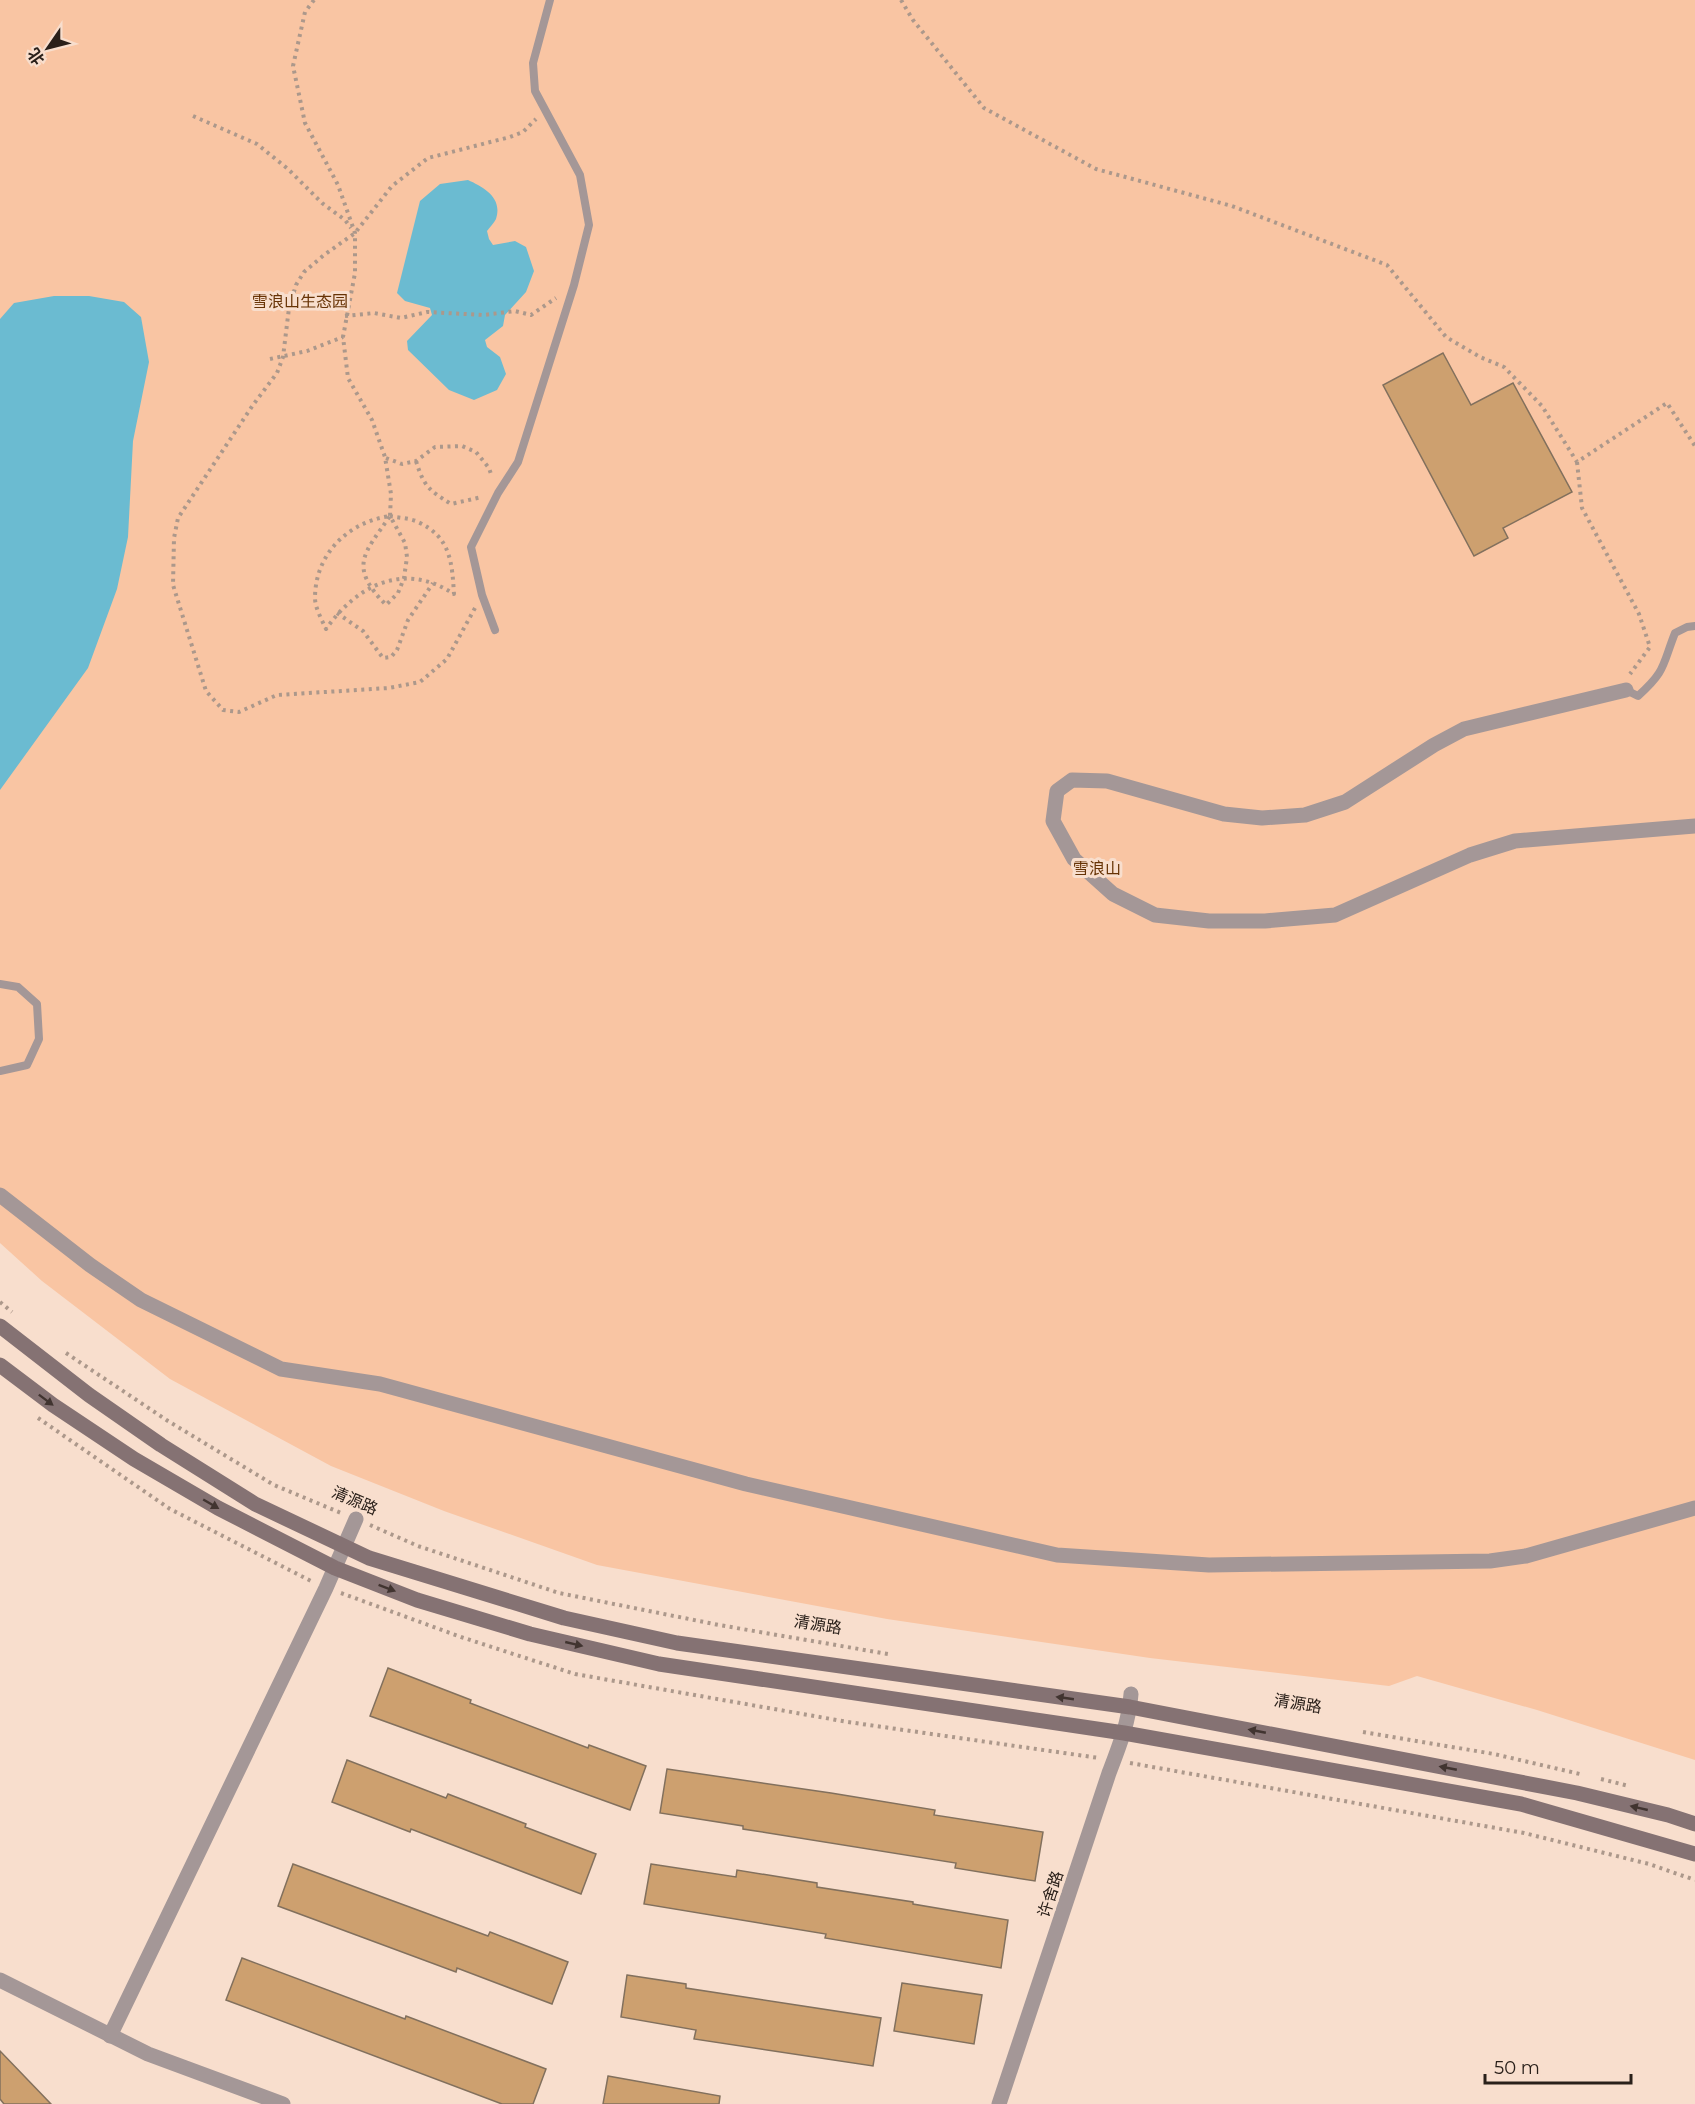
<svg xmlns="http://www.w3.org/2000/svg" width="1695" height="2104" viewBox="0 0 1695 2104" font-family="Montserrat,'Noto Sans SC',sans-serif">
	<rect width="100%" height="100%" fill="#f8decd"/>
	<polygon fill="#f9c5a3" points="0,0 1695,0 1695,1760 1537,1710 1417,1676 1389,1686 1150,1658 887,1619 597,1565 444,1511 331,1466 170,1379 42,1281 0,1243"/>
	<g fill="#6bbbd1">
		<path d="M468 180C483 187 503 197 496 219 494 223 490 227 487 231L489 239 493 245 515 241 526 247 534 271 526 292 505 315 503 326 485 340 487 347 500 357 506 374 497 390 474 400 449 390 408 350 407 341 432 315 430 308 405 301 397 293 420 201 440 184Z"/>
		<polygon points="54,296 89,296 124,302 141,317 149,362 133,441 128,537 117,589 88,668 0,790 0,319 14,303"/>
	</g>
	<g fill="#cda06f" stroke="#82705d" stroke-width="1.5">
		<polygon points="1443,353 1471,405 1513,383 1572,492 1503,528 1508,538 1474,556 1383,385"/>
		<polygon points="388,1668 471,1700 470,1703 588,1748 589,1745 646,1766 630,1810 370,1716"/>
		<polygon points="347,1760 446,1798 448,1794 526,1824 525,1827 596,1854 581,1894 411,1829 410,1832 332,1802"/>
		<polygon points="667,1769 831,1793 935,1810 934,1815 1043,1832 1035,1881 955,1868 956,1863 743,1829 743,1826 660,1813"/>
		<polygon points="293,1864 488,1936 490,1932 568,1962 552,2004 457,1968 456,1972 278,1906"/>
		<polygon points="651,1864 736,1877 737,1870 817,1883 817,1887 913,1902 913,1904 1008,1920 1001,1968 825,1938 826,1934 644,1904"/>
		<polygon points="242,1958 405,2019 406,2016 546,2069 533,2104 502,2104 226,2000"/>
		<polygon points="627,1975 686,1984 686,1988 881,2018 873,2066 694,2039 696,2030 621,2017"/>
		<polygon points="902,1983 982,1995 974,2044 894,2031"/>
		<polygon points="0,2051 51,2104 4,2104 0,2099"/>
		<polygon points="608,2076 720,2096 719,2104 603,2104"/>
	</g>
	<g fill="none" stroke-linecap="round" stroke-linejoin="round">
		<g stroke="#ac988b" stroke-width="4" stroke-dasharray="3 4.5" stroke-linecap="butt">
			<path d="M314 0 305 12 293 66 305 123 338 185 355 233V273L343 337 348 378 372 420 385 457 391 494 390 516 405 543 407 557 404 578 398 593 386 605C348 566 364 554 390 516"/>
			<polyline points="901,0 913,20 984,108 1096,169 1232,206 1387,265 1446,337 1480,357 1504,367 1542,406 1577,462 1667,403 1695,446"/>
			<polyline points="193,116 257,144 288,169 322,203 345,220 351,228"/>
			<polyline points="345,316 374,313 401,318 427,312 484,315 515,311 531,315 556,298"/>
			<polyline points="270,359 307,351 343,337"/>
			<polyline points="386,458 402,464 416,461 435,447 462,446 476,452 489,468 492,477"/>
			<path d="M416 461C424 487 429 490 451 504L482 497"/>
			<polyline points="1577,462 1582,508 1639,614 1650,647 1630,674"/>
			<path d="M390 516C399 518 410 518 418 522 451 537 452 563 454 594 404 561 357 585 326 629 322 620 315 608 315 598 315 554 348 522 390 516Z"/>
			<polyline points="475,608 447,659 420,682 389,688 277,695 239,712 223,710 206,691 173,585 174,538 178,518 253,405 277,373 283,357 289,308 296,285 304,272 324,255 355,233 392,186 428,158 510,137 523,132 536,119"/>
			<polyline points="337,613 363,631 383,658 391,657 397,650 408,620 433,583"/>
			<polyline points="0,1302 12,1312"/>
			<polyline points="66,1353 168,1421 274,1485 341,1513"/>
			<polyline points="38,1418 170,1509 311,1581"/>
			<polyline points="370,1525 418,1546 559,1593 719,1625 888,1654"/>
			<polyline points="341,1593 461,1637 575,1674 848,1722 1099,1758"/>
			<polyline points="1363,1732 1494,1754 1580,1774"/>
			<polyline points="1130,1763 1524,1833 1649,1864 1695,1880"/>
			<polyline points="1601,1779 1629,1786"/>
		</g>
		<g stroke="#a49797" stroke-width="8">
			<polyline points="495,630 482,595 471,547 498,493 518,462 574,285 589,225 580,175 535,91 533,63 550,0"/>
			<path d="M1626 690 1638 696C1666 671 1662 666 1675 633L1687 627 1695 626"/>
			<polyline points="0,984 18,987 37,1004 39,1039 27,1065 0,1071"/>
		</g>
		<g stroke="#a49797" stroke-width="15">
			<polyline points="1626,690 1464,729 1434,745 1345,802 1305,815 1262,818 1224,814 1107,781 1072,780 1057,791 1053,821 1074,859 1113,894 1155,915 1209,921 1265,921 1335,915 1470,855 1515,841 1695,826"/>
			<polyline points="0,1195 90,1265 141,1300 281,1369 380,1384 746,1484 1057,1555 1209,1565 1490,1561 1526,1556 1695,1508"/>
			<polyline points="0,1980 148,2054 283,2104"/>
			<polyline points="110,2036 326,1588 356,1519"/>
			<path d="M999 2104 1109 1773C1119 1747 1129 1722 1131 1694"/>
		</g>
		<g stroke="#857273" stroke-width="15">
			<polyline points="0,1326 89,1395 161,1445 255,1504 369,1558 564,1618 677,1643 1130,1707 1577,1793 1668,1815 1695,1824"/>
			<polyline points="0,1365 53,1405 134,1459 218,1508 335,1568 417,1600 530,1634 659,1664 1124,1733 1521,1804 1695,1854"/>
		</g>
	</g>
	<defs><path id="oneway-solid" d="M-6-.8H1V-3.2L6.5 0L1 3.2V.8H-6Z" transform="scale(1.5)"/></defs>
	<g fill="#413430">
		<use href="#oneway-solid" transform="translate(46 1400) rotate(37)"/>
		<use href="#oneway-solid" transform="translate(211 1504) rotate(30)"/>
		<use href="#oneway-solid" transform="translate(387 1588) rotate(21)"/>
		<use href="#oneway-solid" transform="translate(574 1644) rotate(13)"/>
		<use href="#oneway-solid" transform="translate(1065 1698) rotate(-172)"/>
		<use href="#oneway-solid" transform="translate(1257 1731) rotate(-169)"/>
		<use href="#oneway-solid" transform="translate(1448 1768) rotate(-169)"/>
		<use href="#oneway-solid" transform="translate(1639 1808) rotate(-167)"/>
	</g>
	<g text-anchor="middle" stroke-width="6" stroke-linejoin="round" paint-order="stroke">
		<g font-size="16" fill="#673305" stroke="#f8decd">
			<text x="300" y="307">雪浪山生态园</text>
			<text x="1097" y="874">雪浪山</text>
		</g>
		<g font-size="16" fill="#2a201a" stroke="#f8decd">
			<text transform="translate(355 1500) rotate(23)" y="6">清源路</text>
			<text transform="translate(818 1624) rotate(9)" y="6">清源路</text>
			<text transform="translate(1298 1703) rotate(9)" y="6">清源路</text>
			<text transform="translate(1050 1894) rotate(-72)" y="6">许舍路</text>
		</g>
	</g>
	<g transform="translate(48 48) rotate(235)" stroke="#f8decd" stroke-width="4.5" paint-order="stroke">
	<path d="M0-4.5L10 22L0 15L-10 22Z" fill="#2a201a"/>
	<text y="-9" font-size="16" font-weight="bold" text-anchor="middle" fill="#2a201a">北</text>
	</g>
	<path d="M1485 2074v9h146v-9" fill="none" stroke="#2a201a" stroke-width="3"/>
	<text x="1494" y="2074" font-size="18" fill="#2a201a" stroke="#f8decd" stroke-width="4.5" paint-order="stroke">50 m</text>
</svg>
